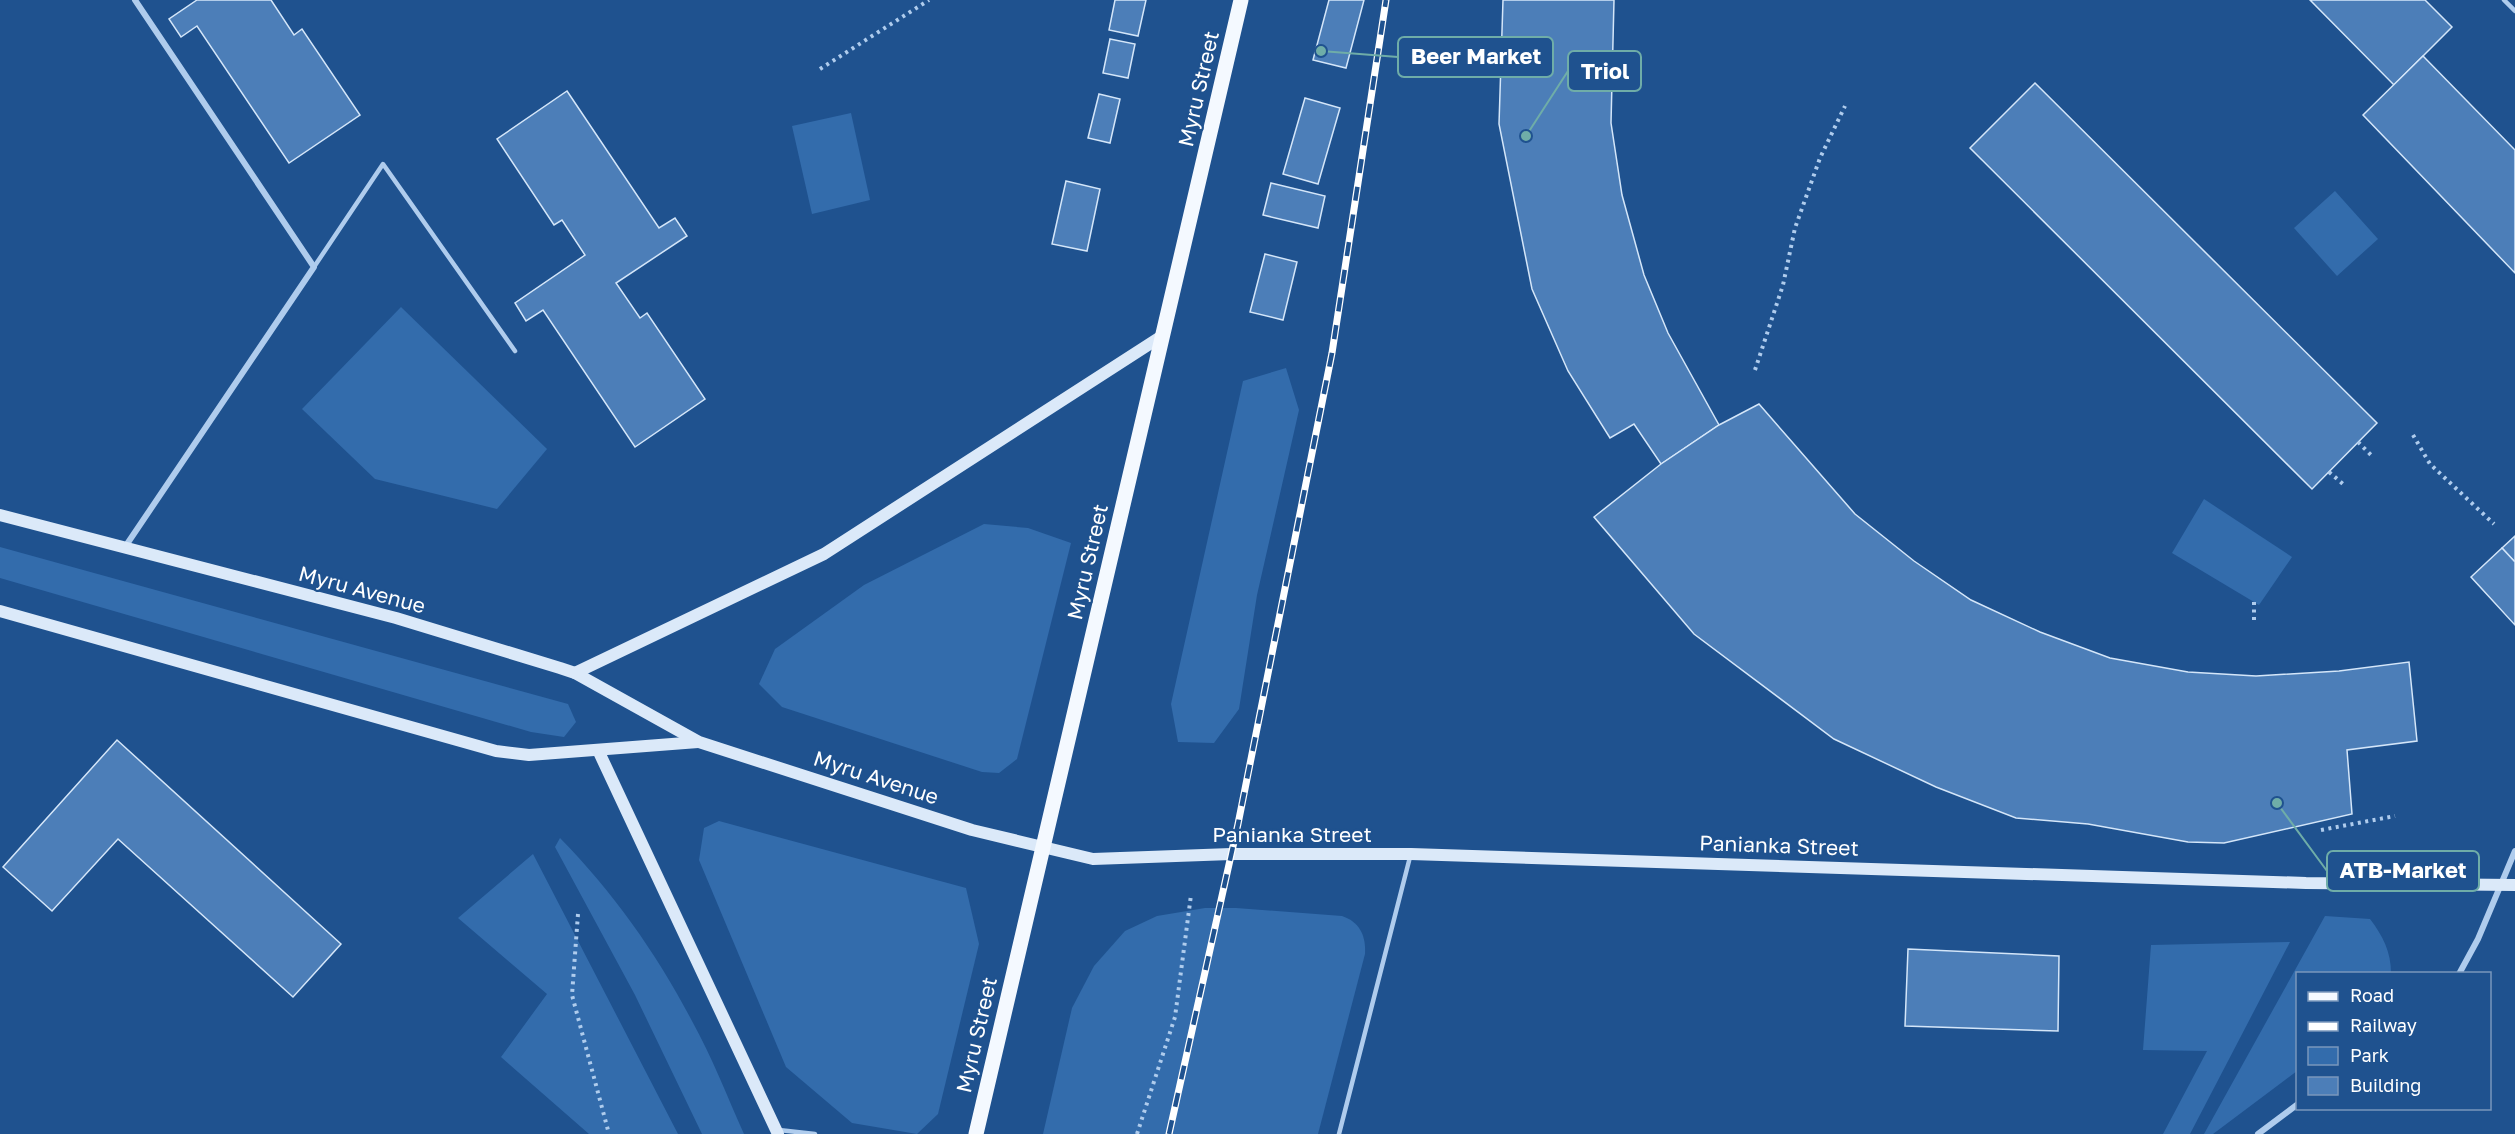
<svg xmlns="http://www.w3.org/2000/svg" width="2515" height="1134" viewBox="0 0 2515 1134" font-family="'Golos Text',sans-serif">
	<rect width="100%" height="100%" fill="#1f528f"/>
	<g fill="#336cac">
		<polygon points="851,113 870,200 812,214 792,126"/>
		<polygon points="2335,191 2378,239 2337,276 2294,228"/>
		<polygon points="401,307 547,449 497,509 375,479 302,409"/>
		<polygon points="1286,368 1299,410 1257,595 1239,709 1214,743 1178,742 1171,704 1243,381"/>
		<polygon points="2204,499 2292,557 2259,605 2172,553"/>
		<polygon points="984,524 1028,528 1071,543 1017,759 999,773 982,772 782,707 759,684 775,649 864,585"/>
		<polygon points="0,547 568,704 576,722 564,737 531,732 0,578"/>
		<polygon points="719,821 966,888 979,944 938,1114 917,1134 852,1123 786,1067 699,860 704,828"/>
		<path d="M560 838C613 892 657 954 692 1021 712 1057 727 1096 744 1134H702L635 995 555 847Z"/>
		<polygon points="533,854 678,1134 589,1134 501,1057 547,994 458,918"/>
		<path d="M1205 908H1236L1342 916C1360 922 1366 936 1365 954L1318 1134H1043L1072 1008 1094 966 1125 931 1157 916Z"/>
		<path d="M2325 916 2370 919C2383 936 2391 952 2391 973L2298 974 2297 1071 2213 1134H2204Z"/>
		<polygon points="2290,942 2190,1134 2163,1134 2207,1051 2143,1050 2151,945"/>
	</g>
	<g fill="#4c7eb8" stroke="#d4e6f9" stroke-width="1.5">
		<polygon points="197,0 271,0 294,35 302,29 360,115 289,163 197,26 181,37 169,19"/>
		<polygon points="1115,0 1146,0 1138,36 1109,30"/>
		<polygon points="1329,0 1364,0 1346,68 1313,60"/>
		<polygon points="1503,0 1614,0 1611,123 1622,195 1644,275 1668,333 1719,425 1661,464 1634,424 1610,438 1568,371 1532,289 1499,124"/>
		<polygon points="2310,0 2425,0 2452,27 2394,85"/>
		<polygon points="1110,39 1135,44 1128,78 1103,73"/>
		<polygon points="2423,56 2515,150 2515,273 2363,115"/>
		<polygon points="2035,83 2377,423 2312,489 1970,148"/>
		<polygon points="567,91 659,228 675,218 687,236 616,283 640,318 647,313 705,399 635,447 543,310 526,321 515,303 585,255 562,220 554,225 497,139"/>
		<polygon points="1099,94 1120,99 1110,143 1088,138"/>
		<polygon points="1305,98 1340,108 1318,184 1283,174"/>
		<polygon points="1066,181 1100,189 1087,251 1052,244"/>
		<polygon points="1271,183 1325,196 1318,228 1263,215"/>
		<polygon points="1265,254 1297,262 1283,320 1250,312"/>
		<polygon points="1759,404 1855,514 1914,561 1971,600 2040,632 2110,658 2188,672 2256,676 2339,671 2409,662 2417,741 2347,750 2352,814 2224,843 2188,842 2088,824 2016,818 1936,787 1834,739 1694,634 1594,517 1661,464 1719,425"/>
		<polygon points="2515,536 2515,562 2502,548"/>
		<polygon points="2502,548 2515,562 2515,625 2471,577"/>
		<polygon points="117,740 341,944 293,997 118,839 52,911 3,867"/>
		<polygon points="1908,949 2059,956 2058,1031 1905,1026"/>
	</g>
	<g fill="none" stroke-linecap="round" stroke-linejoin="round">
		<g stroke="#afcced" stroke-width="4" stroke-dasharray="3 4.5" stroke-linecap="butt">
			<polyline points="820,69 929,0"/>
			<polyline points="1755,370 1783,285 1795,228 1820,158 1845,106"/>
			<polyline points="2413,435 2430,464 2494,524"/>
			<polyline points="2358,442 2371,455"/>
			<polyline points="2329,472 2343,484"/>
			<polyline points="2254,602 2254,620"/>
			<polyline points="2321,830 2395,816"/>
			<polyline points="578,914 572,995 609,1134"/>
			<polyline points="1137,1134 1175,1017 1191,895"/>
		</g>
		<g stroke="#afcced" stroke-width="4.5">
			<polyline points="2504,0 2515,11"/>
			<polyline points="314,267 383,164 515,351"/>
			<polyline points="779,1130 815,1134"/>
			<polyline points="1339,1134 1410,857"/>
		</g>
		<g stroke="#afcced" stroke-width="6">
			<polyline points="125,547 314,267 135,0"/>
			<polyline points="2459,974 2478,939 2515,851"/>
			<polyline points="2258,1134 2298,1104"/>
		</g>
		<g stroke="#dbe9f9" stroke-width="12">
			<polyline points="0,515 396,618 560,668 575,673 699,742 972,830 1093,859 1231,854 1411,854 2306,883 2515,885"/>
			<polyline points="0,611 496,751 529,755 698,742"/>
			<polyline points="575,673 824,554 1162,336"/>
			<polyline points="598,750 778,1134"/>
		</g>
		<polyline stroke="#f4f9ff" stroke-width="15" points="976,1134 1241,0"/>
		<g stroke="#fff" stroke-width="7">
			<polyline id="rail" points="1169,1134 1238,824 1332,353 1386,0"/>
		</g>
		<use href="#rail" stroke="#1f528f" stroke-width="4.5" stroke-dasharray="14" stroke-linecap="butt"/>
	</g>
	<g text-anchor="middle" stroke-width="4.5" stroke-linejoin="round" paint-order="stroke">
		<g font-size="21" fill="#fff" stroke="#1f528f">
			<text transform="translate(1199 89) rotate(-77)" y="7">Myru Street</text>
			<text transform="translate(1088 562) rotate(-77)" y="7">Myru Street</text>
			<text transform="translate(362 590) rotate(15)" y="7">Myru Avenue</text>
			<text transform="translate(876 778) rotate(18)" y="7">Myru Avenue</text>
			<text x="1292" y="842">Panianka Street</text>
			<text transform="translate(1779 846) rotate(2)" y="7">Panianka Street</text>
			<text transform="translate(977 1035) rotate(-77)" y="7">Myru Street</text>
		</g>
	</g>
	<path fill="none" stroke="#6fada8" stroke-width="2" d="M1321 51L1398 57M1526 136L1568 71M2277 803L2327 871"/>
	<g fill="#6fada8" stroke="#1f528f" stroke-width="2">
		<circle cx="1321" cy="51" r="6"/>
		<circle cx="1526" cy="136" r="6"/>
		<circle cx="2277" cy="803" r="6"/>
	</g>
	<g fill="#1f528f" stroke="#6fada8" stroke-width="2">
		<rect x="1398" y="37" width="155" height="40" rx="6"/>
		<rect x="1568" y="51" width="73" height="40" rx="6"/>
		<rect x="2327" y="851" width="152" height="40" rx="6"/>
	</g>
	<g font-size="22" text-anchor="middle" font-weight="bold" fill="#fff">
		<text x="1476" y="64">Beer Market</text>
		<text x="1605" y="79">Triol</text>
		<text x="2403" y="878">ATB-Market</text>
	</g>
	<rect x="2296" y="972" width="195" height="138" fill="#1f528f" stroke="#7997bc" stroke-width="1.5"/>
	<rect x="2308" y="992" width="30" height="9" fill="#f4f9ff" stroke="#7997bc" stroke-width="1.5"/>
	<text x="2350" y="1002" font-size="18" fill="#ffffff">Road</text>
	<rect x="2308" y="1022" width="30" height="9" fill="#ffffff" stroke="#7997bc" stroke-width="1.5"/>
	<text x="2350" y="1032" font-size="18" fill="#ffffff">Railway</text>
	<rect x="2308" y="1047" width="30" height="18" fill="#336cac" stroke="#7997bc" stroke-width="1.5"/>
	<text x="2350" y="1062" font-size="18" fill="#ffffff">Park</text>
	<rect x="2308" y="1077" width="30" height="18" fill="#4c7eb8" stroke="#7997bc" stroke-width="1.5"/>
	<text x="2350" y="1092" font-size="18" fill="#ffffff">Building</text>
</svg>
